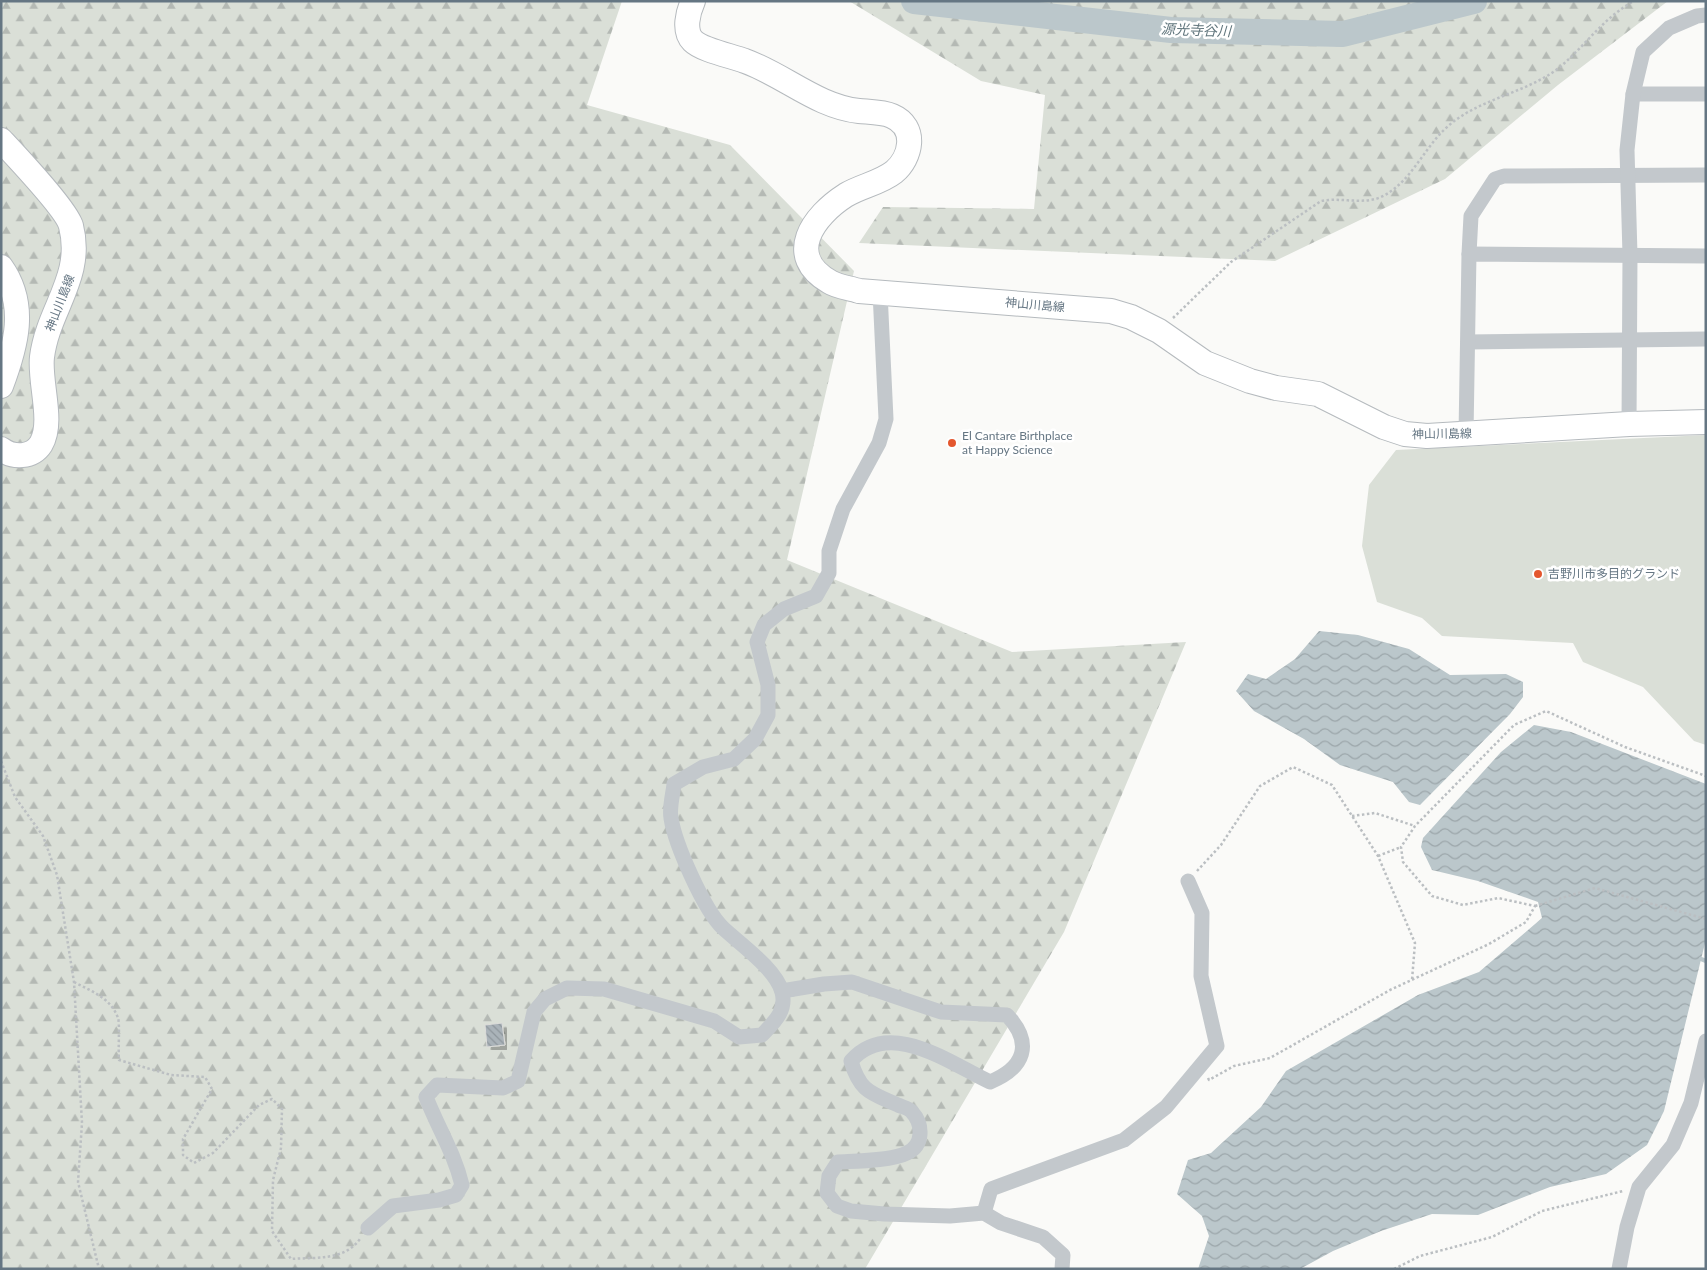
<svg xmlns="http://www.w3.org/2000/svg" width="1707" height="1270" viewBox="0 0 1707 1270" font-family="Lato,'Noto Sans JP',sans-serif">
	<defs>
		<pattern id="forest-firs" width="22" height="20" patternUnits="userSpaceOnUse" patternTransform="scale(1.25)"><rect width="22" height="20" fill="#dadfd7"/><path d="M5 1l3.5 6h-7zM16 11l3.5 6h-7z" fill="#b4b9b4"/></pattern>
		<pattern id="water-waves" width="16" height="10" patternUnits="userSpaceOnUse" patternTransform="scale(1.25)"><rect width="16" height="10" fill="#bbc7cb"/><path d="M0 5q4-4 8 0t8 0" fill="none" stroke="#9ca6aa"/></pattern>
		<pattern id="building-back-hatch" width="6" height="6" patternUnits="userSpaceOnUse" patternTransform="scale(1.25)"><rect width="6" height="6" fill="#aab3b9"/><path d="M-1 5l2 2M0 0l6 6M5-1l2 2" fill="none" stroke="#8e969c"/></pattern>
		<filter id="shadow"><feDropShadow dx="4.5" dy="4.5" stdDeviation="0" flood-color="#0004"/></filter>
	</defs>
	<rect width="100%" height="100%" fill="#fafaf8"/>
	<g fill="url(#forest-firs)">
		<polygon points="1,1 622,1 587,105 730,145 854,271 787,560 1012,652 1186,642 1064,932 865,1269 1,1269"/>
		<polygon points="849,1 1668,1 1558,85 1445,179 1275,261 859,243 883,207 1034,209 1045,95 981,81"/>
	</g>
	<polygon fill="#dadfd7" points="1706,435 1706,745 1694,741 1643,687 1583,662 1573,643 1442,636 1422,618 1377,602 1362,546 1369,485 1396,450"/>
	<g fill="url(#water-waves)">
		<polygon points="1319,631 1358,635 1409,649 1450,675 1506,674 1523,682 1523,697 1510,714 1420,805 1409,802 1393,782 1340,765 1304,739 1254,711 1236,691 1248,674 1266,679 1295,659"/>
		<polygon points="1534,725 1571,732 1706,784 1706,939 1664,1111 1647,1145 1606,1174 1550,1187 1478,1215 1432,1214 1381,1231 1333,1251 1300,1269 1198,1269 1209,1236 1202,1216 1177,1194 1188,1160 1211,1153 1261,1107 1286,1071 1418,995 1479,972 1542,918 1538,902 1478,881 1432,870 1421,847 1423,838 1501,752"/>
	</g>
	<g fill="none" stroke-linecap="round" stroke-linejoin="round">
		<polyline stroke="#bbc7cb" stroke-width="4.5" points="1701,959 1706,961"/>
		<polyline stroke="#bbc7cb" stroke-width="26" points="914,1 1171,30 1343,34 1474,1"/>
	</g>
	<polygon fill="url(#building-back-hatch)" stroke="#dcdcda" filter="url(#shadow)" points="502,1023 505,1045 487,1047 485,1025"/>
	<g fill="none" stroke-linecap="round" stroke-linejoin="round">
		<g stroke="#b5babe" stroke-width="26">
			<g id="primary">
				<path d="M693 1C688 12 683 31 693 41 702 50 732 56 745 61 784 75 818 107 859 111 869 112 883 112 892 116 918 127 911 158 894 172 880 183 861 186 846 195 813 216 784 256 830 282 838 287 850 288 859 291L1111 311 1131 317 1159 331 1205 363 1250 381 1276 388 1318 394 1384 427 1405 434 1427 436 1629 424 1706 422"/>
				<path d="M1 140C15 155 67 210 71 226 84 277 48 309 42 357 39 382 54 422 41 444 32 458 13 458 1 449"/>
				<path d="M1 267C28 305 16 346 1 386"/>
			</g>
		</g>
		<g stroke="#bbbfc2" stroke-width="2.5" stroke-dasharray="2.5 2.5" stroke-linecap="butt">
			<path d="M1173 318 1231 262 1321 201C1340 197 1363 205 1381 197 1411 183 1423 149 1446 128 1478 98 1526 94 1560 67 1585 46 1604 17 1634 1"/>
			<polyline points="1,761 15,797 43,836 57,875 74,982 82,1123 78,1182 99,1269"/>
			<polyline points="1352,816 1375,813 1415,826"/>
			<polyline points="1378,856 1401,847"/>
			<polyline points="1197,871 1221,845 1260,786 1293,767 1332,785 1378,856 1415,943 1412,980"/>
			<polyline points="1535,906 1595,888 1706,919"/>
			<path d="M74 982C91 991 111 998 118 1018 120 1023 118 1050 119 1060L171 1075 205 1077 212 1089 183 1139V1155L194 1163 213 1153 259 1105 272 1099 282 1109 281 1148 273 1180 272 1231 291 1259C316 1257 344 1261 360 1239"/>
			<polyline points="1208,1078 1209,1080 1234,1066 1270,1058 1390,990 1489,944 1526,922 1535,906 1498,898 1463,905 1432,896 1403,862 1401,847 1415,826 1514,725 1546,711 1625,747 1706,776"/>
			<polyline points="1394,1269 1420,1256 1492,1237 1542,1211 1623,1191"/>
		</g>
		<g stroke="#c3c8cc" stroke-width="15">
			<polyline points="1633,94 1706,94"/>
			<polyline points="1469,254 1471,216 1495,179 1504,176 1706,175"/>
			<polyline points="1468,342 1706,339"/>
			<polyline points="1629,424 1630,255 1627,150 1633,94 1643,52 1669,28 1697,16 1706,15"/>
			<polyline points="1466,434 1469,254 1706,256"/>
			<path d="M782 991 824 984 852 982 941 1012 1007 1015C1034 1044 1024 1068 990 1082 951 1064 889 1017 851 1061 860 1092 871 1093 898 1105 902 1107 909 1108 912 1112 923 1124 924 1145 907 1153 891 1161 856 1161 838 1162L829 1176 827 1193 837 1206 851 1211 884 1214 950 1216 984 1213 1001 1223 1043 1237 1063 1255 1062 1269"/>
			<polyline points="984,1213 991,1189 1124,1140 1166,1107 1217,1046 1201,976 1202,913 1188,881"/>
			<path d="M368 1228 393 1206 439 1200 456 1195 462 1185C454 1152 438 1128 426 1097L437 1085 503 1088 518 1081 534 1012 545 999 567 988 604 989 714 1021 739 1037 762 1035C774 1022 787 1011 782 992 776 969 740 944 723 928 704 910 675 844 671 818 669 808 673 794 674 784L703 767 734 759 755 739 768 715V685L757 642 764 625 784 609 816 596 829 573V551L843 509 879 443 886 419 880 292"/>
			<polyline points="1619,1269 1627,1227 1639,1187 1673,1145 1691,1103 1706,1041"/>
		</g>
		<use href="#primary" stroke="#fff" stroke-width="24"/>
	</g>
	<g fill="#e4572e" stroke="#fff" stroke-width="2">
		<circle cx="952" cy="443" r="5"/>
		<circle cx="1538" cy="574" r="5"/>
	</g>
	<g text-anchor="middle" stroke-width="5" stroke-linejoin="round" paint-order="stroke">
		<g font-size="12" fill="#657683" stroke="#fff">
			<text transform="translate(60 303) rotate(-69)" y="4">神山川島線</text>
			<text transform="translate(1035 305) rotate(5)" y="4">神山川島線</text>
			<text transform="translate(1442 434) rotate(-1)" y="4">神山川島線</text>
		</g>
		<g font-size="12" fill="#657683" stroke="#fff" text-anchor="start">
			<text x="962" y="440">El Cantare Birthplace<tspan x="962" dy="14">at Happy Science</tspan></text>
			<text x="1548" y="578">吉野川市多目的グランド</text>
		</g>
		<g font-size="14" font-style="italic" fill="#60757c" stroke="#fff">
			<text transform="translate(1196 30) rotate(2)" y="5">源光寺谷川</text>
		</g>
	</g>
	<rect width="1707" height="1270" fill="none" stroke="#657683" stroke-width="5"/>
</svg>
